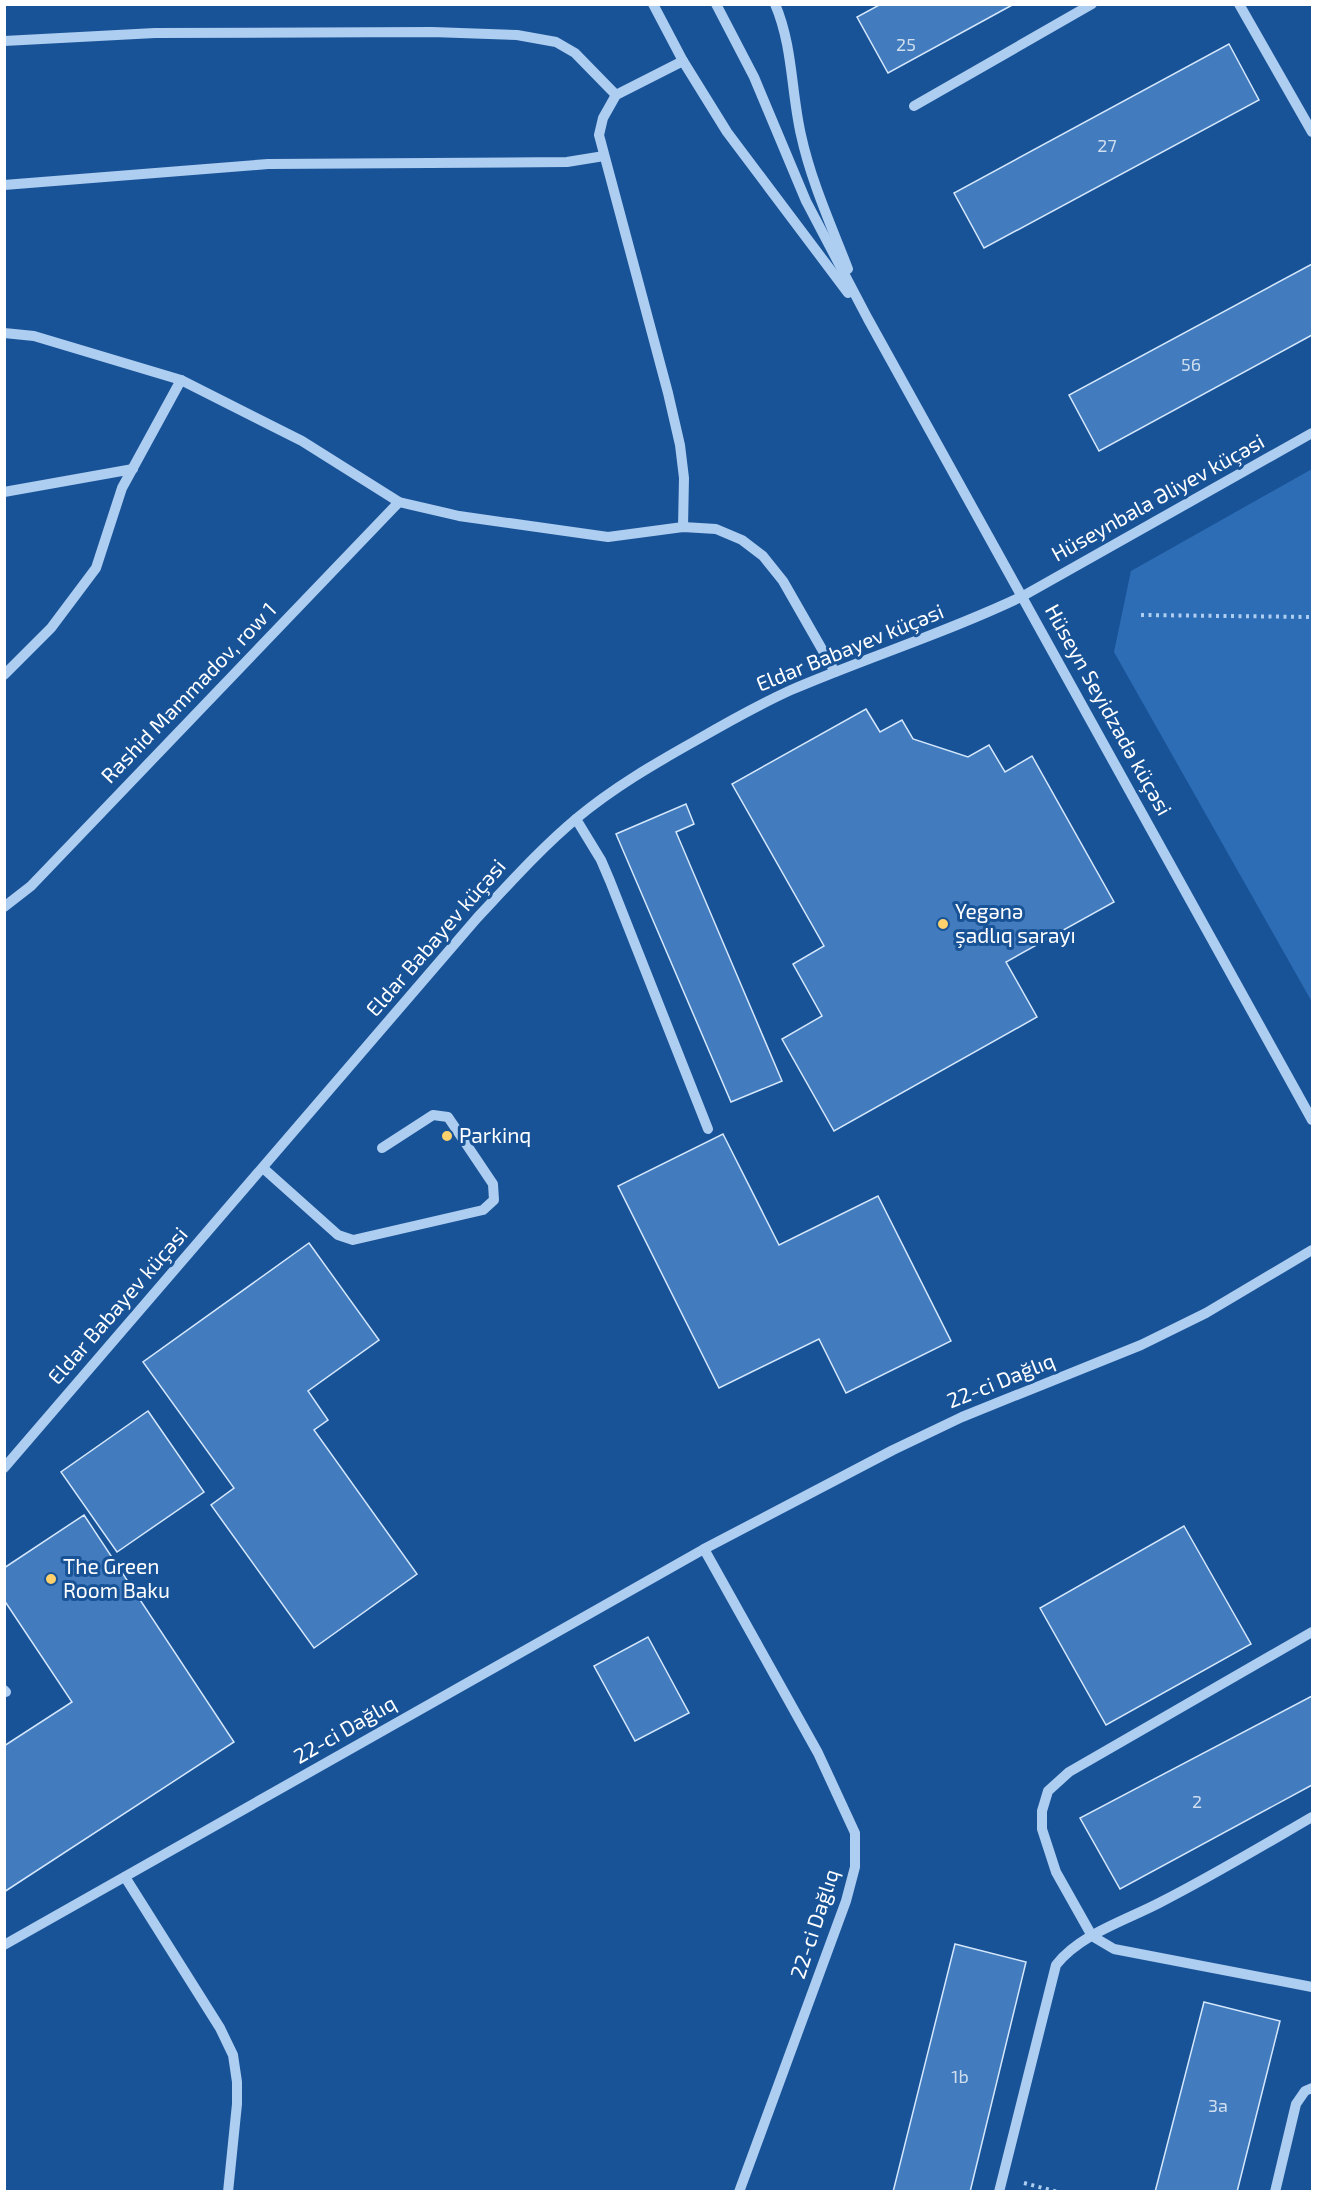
<svg xmlns="http://www.w3.org/2000/svg" width="1317" height="2196" viewBox="0 0 1317 2196" font-family="'Exo 2',sans-serif">
	<rect width="100%" height="100%" fill="#195397"/>
	<polygon fill="#2d6db6" points="1312,469 1312,1002 1114,652 1131,571"/>
	<g fill="#427cbe" stroke="#d4e7fc" stroke-width="1.5">
		<polygon points="881,4 1014,4 888,73 857,17"/>
		<polygon points="1229,44 1259,100 984,248 954,193"/>
		<polygon points="1312,264 1312,335 1099,451 1069,395"/>
		<polygon points="866,709 880,732 902,720 913,739 968,757 989,745 1005,772 1032,756 1114,902 1006,962 1037,1017 834,1131 782,1039 822,1016 793,964 824,946 732,784"/>
		<polygon points="686,804 694,824 676,832 782,1081 731,1102 616,834"/>
		<polygon points="723,1134 779,1245 878,1196 951,1341 846,1393 819,1339 719,1388 618,1186"/>
		<polygon points="309,1243 379,1340 308,1391 328,1420 314,1430 417,1574 314,1648 211,1505 234,1488 143,1362"/>
		<polygon points="148,1411 204,1492 117,1552 61,1472"/>
		<polygon points="84,1515 234,1742 4,1892 4,1746 72,1702 4,1600 4,1568"/>
		<polygon points="1184,1526 1251,1644 1106,1725 1040,1608"/>
		<polygon points="648,1637 689,1713 635,1741 594,1666"/>
		<polygon points="1312,1696 1312,1785 1120,1889 1080,1818"/>
		<polygon points="955,1944 1026,1962 970,2192 893,2192"/>
		<polygon points="1204,2002 1280,2021 1237,2192 1155,2192"/>
	</g>
	<g fill="none" stroke-linecap="round" stroke-linejoin="round">
		<g stroke="#adcdf1" stroke-width="4" stroke-dasharray="3 4.5" stroke-linecap="butt">
			<polyline points="1141,615 1312,617"/>
			<polyline points="1024,2183 1058,2192"/>
		</g>
		<g stroke="#adcdf1" stroke-width="10">
			<polyline points="653,4 683,61 727,132 848,293"/>
			<polyline points="716,4 754,77 806,201 868,319 1312,1120"/>
			<path d="M775 4C793 46 791 91 801 135 811 181 831 225 848 269"/>
			<polyline points="1239,4 1312,132"/>
			<polyline points="4,41 155,33 432,32 517,35 556,42 575,53 616,95"/>
			<polyline points="683,61 616,95 603,118 599,135 668,393 680,445 684,478 683,527"/>
			<polyline points="914,106 1092,4"/>
			<polyline points="4,185 268,164 567,162 604,156"/>
			<polyline points="4,333 34,336 181,380 302,441 399,502 459,516 608,537 683,527 716,529 742,540 763,556 783,581 835,672"/>
			<polyline points="4,492 133,469"/>
			<polyline points="4,675 51,628 96,568 122,488 181,380"/>
			<polyline points="576,819 601,860 610,881 708,1129"/>
			<polyline points="4,907 31,886 399,502"/>
			<polyline points="263,1168 338,1235 353,1240 483,1210 494,1200 493,1184 448,1117 433,1115 382,1148"/>
			<path d="M4 1468 477 918C509 884 541 848 577 818 613 788 654 764 695 741 726 723 758 705 791 690 868 657 948 632 1023 596L1312 433"/>
			<polyline points="704,1549 818,1753 855,1833 855,1867 846,1901 739,2192"/>
			<polyline points="1312,1632 1069,1772 1048,1791 1042,1811 1042,1829 1056,1872 1092,1936 1114,1949 1312,1987"/>
			<polyline points="4,1690 6,1692"/>
			<polyline points="125,1877 220,2028 233,2055 237,2082 237,2104 228,2192"/>
			<polyline points="4,1945 704,1549 893,1450 962,1417 1141,1345 1206,1313 1312,1250"/>
			<path d="M999 2192 1056 1965C1080 1934 1127 1920 1161 1902 1212 1876 1262 1846 1312 1817"/>
			<polyline points="1275,2192 1296,2104 1305,2091 1312,2088"/>
		</g>
	</g>
	<g fill="#ffd16c" stroke="#195397" stroke-width="2">
		<circle cx="943" cy="924" r="6"/>
		<circle cx="447" cy="1136" r="6"/>
		<circle cx="51" cy="1579" r="6"/>
	</g>
	<g text-anchor="middle" stroke-width="6" stroke-linejoin="round" paint-order="stroke">
		<g font-size="18" fill="#d0deef">
			<text x="906" y="51">25</text>
			<text x="1107" y="152">27</text>
			<text x="1191" y="371">56</text>
			<text x="1197" y="1808">2</text>
			<text x="960" y="2083">1b</text>
			<text x="1218" y="2112">3a</text>
		</g>
		<g font-size="21" fill="#fff" stroke="#195397">
			<text transform="translate(1158 498) rotate(-29)" y="7">Hüseynbala Əliyev küçəsi</text>
			<text transform="translate(850 648) rotate(-22)" y="7">Eldar Babayev küçəsi</text>
			<text transform="translate(189 693) rotate(-46)" y="7">Rashid Mammadov, row 1</text>
			<text transform="translate(1108 710) rotate(61)" y="7">Hüseyn Seyidzadə küçəsi</text>
			<text transform="translate(436 938) rotate(-49)" y="7">Eldar Babayev küçəsi</text>
			<text transform="translate(118 1306) rotate(-49)" y="7">Eldar Babayev küçəsi</text>
			<text transform="translate(1001 1381) rotate(-22)" y="7">22-ci Dağlıq</text>
			<text transform="translate(345 1730) rotate(-30)" y="7">22-ci Dağlıq</text>
			<text transform="translate(815 1924) rotate(-72)" y="7">22-ci Dağlıq</text>
		</g>
		<g font-size="21" fill="#fff" stroke="#195397" text-anchor="start">
			<text x="955" y="919">Yegənə<tspan x="955" dy="24">şadlıq sarayı</tspan></text>
			<text x="459" y="1143">Parkinq</text>
			<text x="63" y="1574">The Green<tspan x="63" dy="24">Room Baku</tspan></text>
		</g>
	</g>
	<rect width="1317" height="2196" fill="none" stroke="#ffffff" stroke-width="12"/>
</svg>
